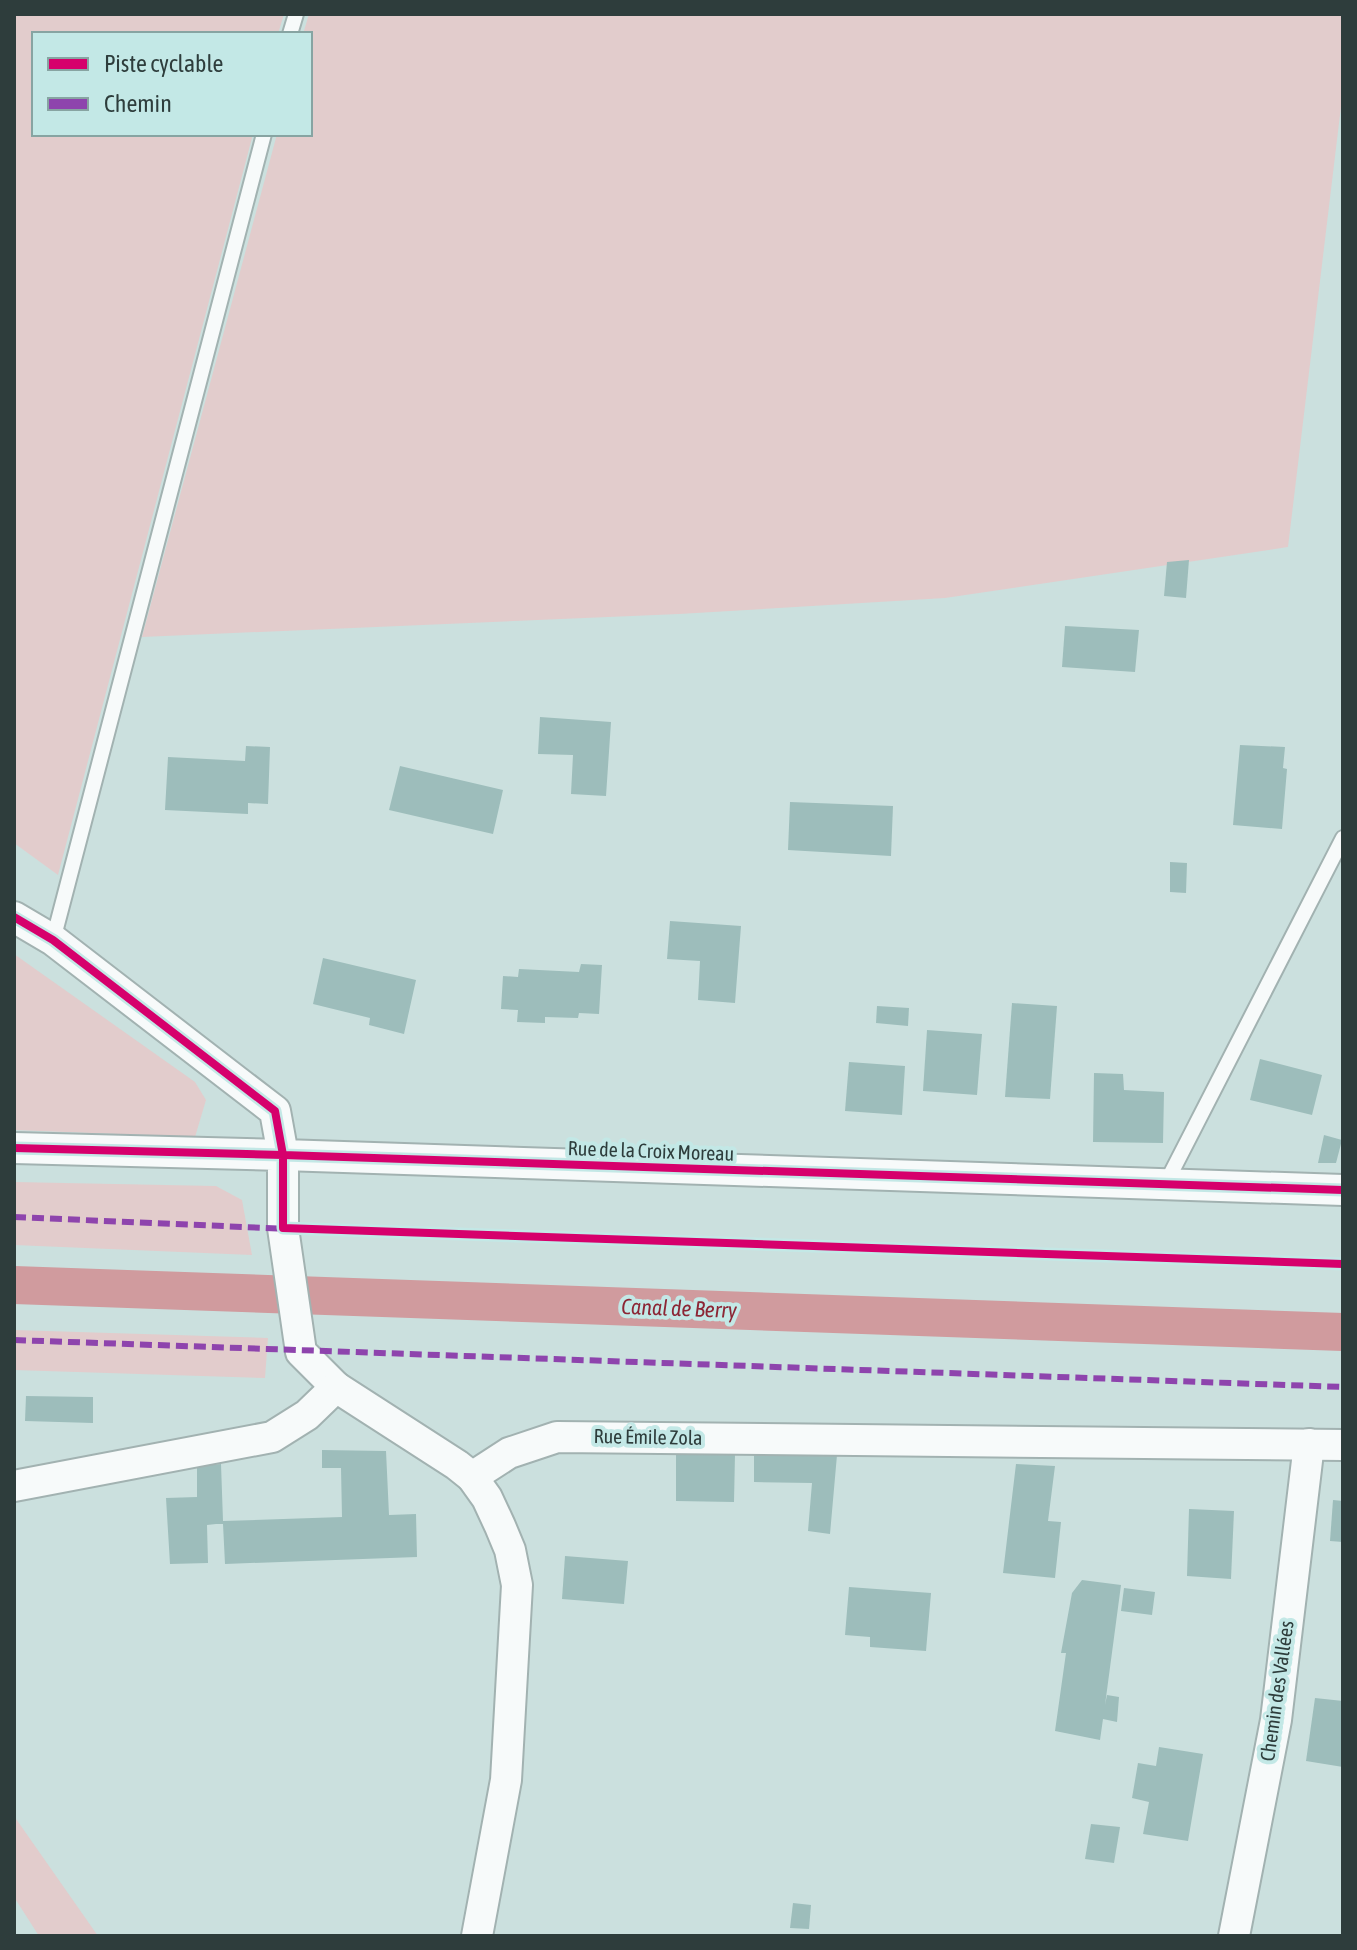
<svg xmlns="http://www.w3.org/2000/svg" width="1357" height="1950" viewBox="0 0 1357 1950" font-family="'Asap Condensed',sans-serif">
	<rect width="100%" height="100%" fill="#cbe0de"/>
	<g fill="#e2cccc">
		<polygon points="14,14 284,14 278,34 34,34 34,134 253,134 58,875 14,843"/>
		<polygon points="309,14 1343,14 1343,90 1288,547 945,598 679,614 142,637 277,134 310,134 310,34 303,34"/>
		<polygon points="14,954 195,1082 206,1100 195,1137 14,1130"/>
		<polygon points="14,1182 216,1186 242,1200 252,1255 14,1245"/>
		<polygon points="14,1330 268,1338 265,1378 14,1370"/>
		<polygon points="14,1816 98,1936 39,1936 14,1897"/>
	</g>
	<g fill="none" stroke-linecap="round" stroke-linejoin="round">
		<polyline stroke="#d09b9e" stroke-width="38" points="14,1285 1343,1332"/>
	</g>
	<g fill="#9dbdbb">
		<polygon points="1189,560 1186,598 1164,596 1167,562"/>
		<polygon points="1065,626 1139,630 1135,672 1062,667"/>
		<polygon points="540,717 611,722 606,796 571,794 573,755 538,754"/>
		<polygon points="1240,745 1285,747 1283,768 1287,769 1282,829 1233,825"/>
		<polygon points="246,746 270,747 268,804 248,803 248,814 165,810 168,757 245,761"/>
		<polygon points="400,766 503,790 493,834 389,810"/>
		<polygon points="790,802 893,806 891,856 788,850"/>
		<polygon points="1170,862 1187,863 1186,893 1170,892"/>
		<polygon points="670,921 741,926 735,1003 698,1000 700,961 667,959"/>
		<polygon points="323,958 416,980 404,1034 369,1025 370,1018 313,1004"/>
		<polygon points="581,964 602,965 599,1014 579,1013 578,1018 545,1017 545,1023 517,1022 518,1010 501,1009 503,976 518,977 519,969 579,972"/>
		<polygon points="1012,1003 1057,1006 1050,1099 1005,1097"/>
		<polygon points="877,1006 909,1008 908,1026 876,1023"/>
		<polygon points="927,1030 982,1034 977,1095 923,1091"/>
		<polygon points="1260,1059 1322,1075 1312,1115 1250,1100"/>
		<polygon points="849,1062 905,1066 902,1115 845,1111"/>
		<polygon points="1094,1073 1123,1074 1124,1090 1164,1092 1163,1143 1093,1142"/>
		<polygon points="1324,1135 1342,1140 1336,1163 1318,1163"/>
		<polygon points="26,1396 93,1397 93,1423 25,1421"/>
		<polygon points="322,1450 386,1451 389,1515 416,1514 417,1557 225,1564 223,1524 216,1524 207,1525 208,1563 170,1564 166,1498 197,1497 197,1466 221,1464 223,1521 342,1517 341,1468 322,1468"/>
		<polygon points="676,1454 735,1454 734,1502 676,1501"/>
		<polygon points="754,1454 837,1455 830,1534 808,1531 812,1483 754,1482"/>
		<polygon points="1016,1464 1055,1466 1048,1521 1061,1522 1055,1578 1003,1573"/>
		<polygon points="1333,1500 1343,1501 1343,1542 1330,1541"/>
		<polygon points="1189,1509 1234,1511 1231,1579 1187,1576"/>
		<polygon points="565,1556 628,1561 624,1604 562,1599"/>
		<polygon points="1082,1580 1121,1585 1105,1705 1107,1695 1119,1697 1117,1722 1103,1719 1100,1740 1055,1731 1066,1653 1061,1653 1072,1593"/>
		<polygon points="849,1587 931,1593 926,1651 870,1647 870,1637 845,1635"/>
		<polygon points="1124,1588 1155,1592 1152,1615 1121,1611"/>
		<polygon points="1315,1698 1343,1701 1343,1767 1306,1761"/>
		<polygon points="1159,1747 1203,1754 1188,1841 1143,1834 1149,1802 1132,1798 1138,1763 1156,1766"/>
		<polygon points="1091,1824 1120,1827 1114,1863 1085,1859"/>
		<polygon points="793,1903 811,1905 809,1929 790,1928"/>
	</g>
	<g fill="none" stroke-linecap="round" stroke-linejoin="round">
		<g stroke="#a2b2b1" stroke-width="18">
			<g id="lane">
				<polyline points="290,34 296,14"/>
				<polyline points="53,940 264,134"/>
				<polyline points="1166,1183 1343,838"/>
			</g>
		</g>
		<g stroke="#a2b2b1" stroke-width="34">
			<g id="street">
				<polyline points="14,917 53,940 275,1111 283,1155 1343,1190"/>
				<polyline points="14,1148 283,1155 283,1228 301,1352 336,1387"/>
				<polyline points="472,1477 487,1498 500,1526 510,1550 517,1585 506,1780 477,1936"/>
				<polyline points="14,1486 272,1437 307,1415 336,1387 457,1465 472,1477 509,1453 557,1437 1343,1445"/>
				<polyline points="1234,1936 1276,1720 1309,1444"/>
			</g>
		</g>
		<use href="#lane" stroke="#f7fafa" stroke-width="14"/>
		<use href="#street" stroke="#f7fafa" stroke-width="30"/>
		<g stroke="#8e44ad" stroke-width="6" stroke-dasharray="12 6" stroke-linecap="butt">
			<polyline points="14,1217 290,1229"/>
			<polyline points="14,1340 1343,1387"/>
		</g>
		<g stroke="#c3e8e6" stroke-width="13">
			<g id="cycleway">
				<polyline points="14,917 53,940 275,1111 283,1155 1343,1190"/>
				<polyline points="14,1148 283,1155 283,1228 1343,1264"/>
			</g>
		</g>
		<use href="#cycleway" stroke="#d6006c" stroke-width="8"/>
	</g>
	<g text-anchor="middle" stroke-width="8" stroke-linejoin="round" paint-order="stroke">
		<g font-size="20" fill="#2e3d3c" stroke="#c3e8e6">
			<text transform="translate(651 1151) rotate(2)" y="7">Rue de la Croix Moreau</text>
			<text transform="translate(648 1437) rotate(1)" y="7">Rue Émile Zola</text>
			<text transform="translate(1277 1691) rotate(-82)" y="7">Chemin des Vallées</text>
		</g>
		<g font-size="22" font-style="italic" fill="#8c2635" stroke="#c3e8e6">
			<text transform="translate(679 1308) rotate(2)" y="8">Canal de Berry</text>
		</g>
	</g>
	<rect width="1357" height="1950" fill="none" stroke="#2e3d3c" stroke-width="32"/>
	<rect x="32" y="32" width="280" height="104" fill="#c3e8e6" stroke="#87a4a2" stroke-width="2"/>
	<rect x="48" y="58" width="40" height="12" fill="#d6006c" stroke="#87a4a2" stroke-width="2"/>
	<text x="104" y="72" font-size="24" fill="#2e3d3c">Piste cyclable</text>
	<rect x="48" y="98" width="40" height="12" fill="#8e44ad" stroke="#87a4a2" stroke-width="2"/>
	<text x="104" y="112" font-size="24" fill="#2e3d3c">Chemin</text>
</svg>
